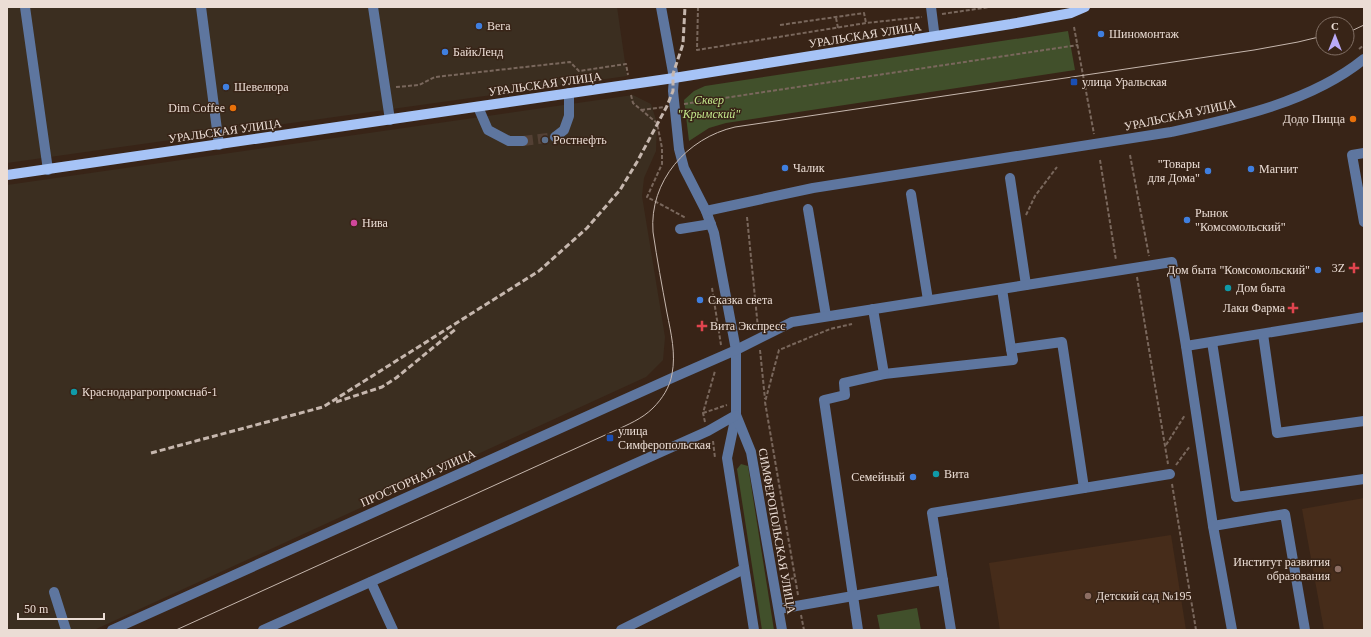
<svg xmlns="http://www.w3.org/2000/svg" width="1371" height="637" viewBox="0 0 1371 637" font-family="'Times New Roman',serif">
	<rect width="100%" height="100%" fill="#382417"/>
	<g fill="#462c1a">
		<polygon points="1364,498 1364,630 1324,630 1302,509"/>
		<polygon points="1171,535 1186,630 1000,630 989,563"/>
	</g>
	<g fill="#3b2e20">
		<polygon points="7,7 617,7 627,76 7,163"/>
		<polygon points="633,95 651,104 657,123 656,151 644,178 642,196 665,337 663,360 646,377 94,630 7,630 7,185"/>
	</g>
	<g fill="#41502b">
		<polygon points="1068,31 1075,70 726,123 709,128 689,141 684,100 694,91 705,86"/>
		<polygon points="741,464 748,466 774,630 762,630 737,469"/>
		<polygon points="917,608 921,630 880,630 877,615"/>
	</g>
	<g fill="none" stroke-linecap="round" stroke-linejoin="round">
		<polyline stroke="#534034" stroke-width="10" stroke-dasharray="10 5" stroke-linecap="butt" points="523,141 555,137"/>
		<g stroke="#79675c" stroke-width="2" stroke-dasharray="4 2" stroke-linecap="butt">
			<polyline points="698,7 697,50 866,23 922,17"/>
			<polyline points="942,14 990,7"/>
			<polyline points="836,18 838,28"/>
			<polyline points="780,25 864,13 866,23"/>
			<polyline points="1074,27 1094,134"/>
			<polyline points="1359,49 1364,45"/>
			<polyline points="396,87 419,85 435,77 570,62 579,71 626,64 628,75"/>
			<polyline points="631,95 633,103 657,123 662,148 662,164 647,197 686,218"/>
			<polyline points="684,104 1078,45"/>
			<polyline points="641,110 664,107"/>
			<polyline points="1130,155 1149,256"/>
			<polyline points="1100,160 1116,260"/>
			<polyline points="1026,215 1035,196 1057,167"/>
			<polyline points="747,217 758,328"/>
			<polyline points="1137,277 1168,464"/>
			<polyline points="712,288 721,345"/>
			<polyline points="760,350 765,399"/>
			<polyline points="703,413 727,405"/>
			<polyline points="705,422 703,413 715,371"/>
			<polyline points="713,441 715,458"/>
			<polyline points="1166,445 1185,415"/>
			<polyline points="1176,465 1190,446"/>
			<polyline points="1172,484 1196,630"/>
			<polyline points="784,580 795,578"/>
			<polyline points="798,595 765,402 779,350 830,329 852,324"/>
			<polyline points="801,615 804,630"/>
		</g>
		<g stroke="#5e769f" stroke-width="10">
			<polyline points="25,7 48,170"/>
			<polyline points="201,7 219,145"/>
			<polyline points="373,7 390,120"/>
			<polyline points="661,7 674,78 673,91 679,149 684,168 706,211 714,233 736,350 736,415 727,458 754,630"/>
			<polyline points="931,7 934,31"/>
			<polyline points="478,107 488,130 509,141 523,141"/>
			<polyline points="555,137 564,130 569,116 569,93"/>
			<polyline points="1364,153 1352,155 1364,222"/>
			<polyline points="1010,178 1026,285"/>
			<polyline points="911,194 928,300"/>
			<polyline points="808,209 826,316"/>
			<path d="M706 211 813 188 1171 132C1236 118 1311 102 1364 59"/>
			<polyline points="680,229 711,224"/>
			<polyline points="1002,289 1011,349 1062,342 1084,488 1170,474"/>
			<polyline points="1263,334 1277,433 1364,421"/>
			<polyline points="1212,342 1236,497 1364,479"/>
			<polyline points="1186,346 1213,526 1232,630"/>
			<polyline points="884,374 1013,360 1011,349"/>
			<polyline points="736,415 751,452 782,630"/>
			<polyline points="1213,526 1285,514 1305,630"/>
			<polyline points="371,582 393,630"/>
			<polyline points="54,592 66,630"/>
			<polyline points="779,609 853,596 824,400 845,395 844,383 884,374 873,309"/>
			<polyline points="112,630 672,378 736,350 792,322 1172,262 1186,346 1364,317"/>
			<polyline points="263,630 708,431 736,415"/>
			<polyline points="621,630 744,569"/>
			<polyline points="858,630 853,596 943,580"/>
			<polyline points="951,630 932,513 1084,488"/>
		</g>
		<polyline stroke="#a6c3f6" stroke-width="10" points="7,175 674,78 1011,24 1071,13 1085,7"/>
		<g stroke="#c6b7ae" stroke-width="1">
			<polyline points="1347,33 1364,25"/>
			<path d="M176 630 614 431C627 425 642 419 653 408 662 399 670 387 672 374 676 354 671 333 667 313 662 286 657 259 653 232 649 181 687 138 735 127L1254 50 1298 42 1323 36"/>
		</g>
		<g stroke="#c6b7ae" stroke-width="3" stroke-dasharray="6 3" stroke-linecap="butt">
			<polyline points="336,402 382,387 396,378 457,328"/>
			<polyline points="151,453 323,407 539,271 587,228 620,190 637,162 667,106 673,91 673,74 683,44 685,7"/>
		</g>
	</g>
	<g fill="#3f7fe0" stroke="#382417" stroke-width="1.5">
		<circle cx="479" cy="26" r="4"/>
		<circle cx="1101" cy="34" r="4"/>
		<circle cx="445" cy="52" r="4"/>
		<circle cx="226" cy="87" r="4"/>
		<circle cx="785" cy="168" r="4"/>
		<circle cx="1251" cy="169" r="4"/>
		<circle cx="1208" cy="171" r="4"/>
		<circle cx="1187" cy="220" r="4"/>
		<circle cx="1318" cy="270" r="4"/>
		<circle cx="700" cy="300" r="4"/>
		<circle cx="913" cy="477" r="4"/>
	</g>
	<g fill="#1a4fb4" stroke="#382417" stroke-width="1.5">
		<rect x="1070" y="78" width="8" height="8" rx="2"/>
		<rect x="606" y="434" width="8" height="8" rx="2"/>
	</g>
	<g fill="#e8710a" stroke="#382417" stroke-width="1.5">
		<circle cx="233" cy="108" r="4"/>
		<circle cx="1353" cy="119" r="4"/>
	</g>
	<circle fill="#5c6f8a" stroke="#382417" stroke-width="1.5" cx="545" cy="140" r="4"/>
	<circle fill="#d1479c" stroke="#382417" stroke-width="1.5" cx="354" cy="223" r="4"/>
	<g fill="#e0444e" stroke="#382417" stroke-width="1.5">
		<path d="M1352 262h4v4h4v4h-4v4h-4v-4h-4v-4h4z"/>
		<path d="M1291 302h4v4h4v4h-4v4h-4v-4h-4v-4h4z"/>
		<path d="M700 320h4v4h4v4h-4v4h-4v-4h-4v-4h4z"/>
	</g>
	<g fill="#0f9aa8" stroke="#382417" stroke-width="1.5">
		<circle cx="1228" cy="288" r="4"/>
		<circle cx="74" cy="392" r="4"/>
		<circle cx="936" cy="474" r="4"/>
	</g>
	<g fill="#8d6e63" stroke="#382417" stroke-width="1.5">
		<circle cx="1338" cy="569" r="4"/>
		<circle cx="1088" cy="596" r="4"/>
	</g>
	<g text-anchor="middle" stroke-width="3" stroke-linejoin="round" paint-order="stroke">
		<g font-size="12" fill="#ebddd5" stroke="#382417" text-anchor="start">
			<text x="487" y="30">Вега</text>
			<text x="1109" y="38">Шиномонтаж</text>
			<text x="453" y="56">БайкЛенд</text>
			<text x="1082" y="86">улица Уральская</text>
			<text x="234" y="91">Шевелюра</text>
			<text x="225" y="112" text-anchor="end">Dim Coffee</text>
			<text x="1345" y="123" text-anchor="end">Додо Пицца</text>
			<text x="553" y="144">Ростнефть</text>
			<text x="1200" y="168" text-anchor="end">"Товары<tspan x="1200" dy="14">для Дома"</tspan></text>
			<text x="793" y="172">Чалик</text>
			<text x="1259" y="173">Магнит</text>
			<text x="1195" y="217">Рынок<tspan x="1195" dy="14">"Комсомольский"</tspan></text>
			<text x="362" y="227">Нива</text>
			<text x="1345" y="272" text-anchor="end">3Z</text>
			<text x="1310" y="274" text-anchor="end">Дом быта "Комсомольский"</text>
			<text x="1236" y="292">Дом быта</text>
			<text x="708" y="304">Сказка света</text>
			<text x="1285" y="312" text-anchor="end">Лаки Фарма</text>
			<text x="710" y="330">Вита Экспресс</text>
			<text x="82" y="396">Краснодарагропромснаб-1</text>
			<text x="618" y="435">улица<tspan x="618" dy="14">Симферопольская</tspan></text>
			<text x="944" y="478">Вита</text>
			<text x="905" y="481" text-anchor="end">Семейный</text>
			<text x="1330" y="566" text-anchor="end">Институт развития<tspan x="1330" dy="14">образования</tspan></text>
			<text x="1096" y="600">Детский сад №195</text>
		</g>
		<g font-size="12" fill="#ebddd5" stroke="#382417">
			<text transform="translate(865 35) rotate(-9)" y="4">УРАЛЬСКАЯ УЛИЦА</text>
			<text transform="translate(545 84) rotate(-8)" y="4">УРАЛЬСКАЯ УЛИЦА</text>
			<text transform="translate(1180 115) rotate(-12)" y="4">УРАЛЬСКАЯ УЛИЦА</text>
			<text transform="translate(225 131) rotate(-8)" y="4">УРАЛЬСКАЯ УЛИЦА</text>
			<text transform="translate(418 478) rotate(-24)" y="4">ПРОСТОРНАЯ УЛИЦА</text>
			<text transform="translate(777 531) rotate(80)" y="4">СИМФЕРОПОЛЬСКАЯ УЛИЦА</text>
		</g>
		<g font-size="12" font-style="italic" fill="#c1e68a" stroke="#382417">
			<text x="709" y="104">Сквер<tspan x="709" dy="14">"Крымский"</tspan></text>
		</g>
	</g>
	<rect width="1371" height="637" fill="none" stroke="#ebddd5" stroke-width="16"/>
	<g transform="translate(1335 36)"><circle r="19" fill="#382417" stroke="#806e63"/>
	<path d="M0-3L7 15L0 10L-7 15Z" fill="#b9aaf7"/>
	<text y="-6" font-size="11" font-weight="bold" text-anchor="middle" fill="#ebddd5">С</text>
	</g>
	<path d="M18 613v6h86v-6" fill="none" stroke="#ebddd5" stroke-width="2"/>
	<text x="24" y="613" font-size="12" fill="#ebddd5" stroke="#382417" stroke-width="3" paint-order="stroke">50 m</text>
</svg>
